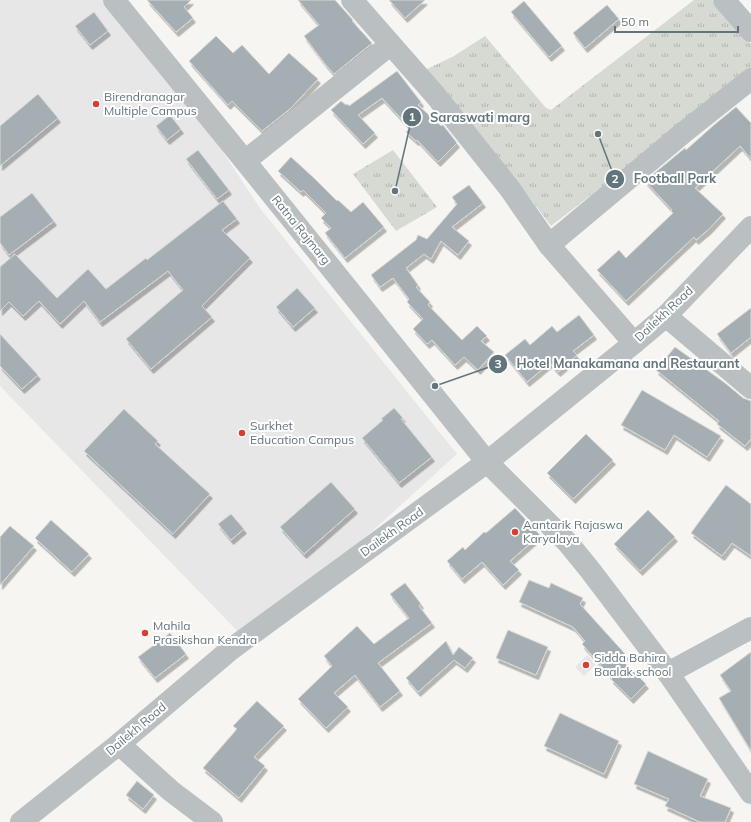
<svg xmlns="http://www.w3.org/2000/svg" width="751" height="822" viewBox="0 0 751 822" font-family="Mulish,sans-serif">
	<defs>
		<pattern id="park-tufts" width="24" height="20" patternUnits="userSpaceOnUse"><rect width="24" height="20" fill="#d6dad2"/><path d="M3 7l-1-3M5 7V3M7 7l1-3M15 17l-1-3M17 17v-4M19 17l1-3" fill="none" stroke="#b1b5af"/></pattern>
		<filter id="shadow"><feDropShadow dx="2.5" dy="4.5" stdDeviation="0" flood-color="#0004"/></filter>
	</defs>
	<rect width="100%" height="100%" fill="#f6f5f2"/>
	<g fill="#e6e7e6">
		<polygon points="0,0 124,0 259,207 457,454 249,643 0,386"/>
		<polygon points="587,655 596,664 584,676 575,667"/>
	</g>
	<g fill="url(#park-tufts)">
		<path d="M694 0H712L751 44V71L551 226C510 172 470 119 423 71L454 56 485 36 546 108 551 110Z"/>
		<polygon points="393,150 437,207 396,231 353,174"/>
	</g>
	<g fill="#a5aeb2" stroke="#d7d7d5" filter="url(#shadow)">
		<polygon points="147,0 191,0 184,7 193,18 176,32"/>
		<polygon points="298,0 335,0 353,20 352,21 372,43 334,74 325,64 304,36 319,25"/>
		<polygon points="389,0 425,0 405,18"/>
		<polygon points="524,1 562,46 549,57 511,12"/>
		<polygon points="607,5 619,19 585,48 573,33"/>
		<polygon points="94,12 108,31 90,45 75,26"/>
		<polygon points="216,36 233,53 242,45 269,74 289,53 318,79 291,108 262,131 232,101 228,105 189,61"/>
		<polygon points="397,71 421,102 418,105 441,126 443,125 457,143 438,162 417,140 416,141 406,132 410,128 382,98 358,115 375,133 363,144 331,110 341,101 346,105 348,104 349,106"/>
		<polygon points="38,94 58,118 0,166 0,126"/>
		<polygon points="736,107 751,123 751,159 740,146 695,188 723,214 709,229 696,240 694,237 626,301 597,270 619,250 626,258 673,213 671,211 672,210 645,181 685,148 686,150 714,125"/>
		<polygon points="170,115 181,129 167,140 156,126"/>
		<polygon points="198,150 229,190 217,199 186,159"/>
		<polygon points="291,157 315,179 337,201 338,200 351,212 363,202 384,227 345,258 325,233 331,228 321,218 326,213 303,190 301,192 278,171"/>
		<polygon points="469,185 483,203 452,227 469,241 458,255 441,241 431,259 424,254 406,268 418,285 416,287 430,302 428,305 462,340 477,326 487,336 481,341 494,352 478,370 464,357 455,365 432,340 427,344 413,329 423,319 407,302 409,299 393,278 380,287 371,275 416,240 418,235 427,239 457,204 452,197"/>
		<polygon points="32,193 54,221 9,255 0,243 0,217"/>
		<polygon points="223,201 237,219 222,230 250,258 202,306 212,317 151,369 126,339 183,290 168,271 100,322 84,301 60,324 39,301 23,316 9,302 0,311 0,267 15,254 57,298 88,269 106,289 146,258 147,260"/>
		<polygon points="297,288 315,308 293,327 276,307"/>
		<polygon points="751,308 751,337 731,353 717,334"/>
		<polygon points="579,315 594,335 573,351 577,355 558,372 550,363 527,382 505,355 525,339 530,345 552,326 557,332"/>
		<polygon points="0,334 38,375 22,389 0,366"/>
		<polygon points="675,347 725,383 743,398 751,401 751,439 745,446 717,424 719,421 656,370"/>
		<polygon points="642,390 721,436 707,457 674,435 665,450 621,425"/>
		<polygon points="394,408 403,418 401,419 432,457 399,483 362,438 383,420 381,419"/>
		<polygon points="124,409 158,441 155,444 210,494 173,534 84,451"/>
		<polygon points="586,434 613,460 573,499 547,473"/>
		<polygon points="331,482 355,509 304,554 280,527"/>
		<polygon points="726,485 751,504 751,556 732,543 722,556 691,533"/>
		<polygon points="515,508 540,535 510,561 519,570 503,585 482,562 462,579 447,561 463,547 465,550 484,532 486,533"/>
		<polygon points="648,510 675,537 640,571 614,544"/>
		<polygon points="231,514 244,529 231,540 218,524"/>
		<polygon points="51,520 89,554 72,572 35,538"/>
		<polygon points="10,526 34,546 0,585 0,537"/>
		<polygon points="529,580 549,588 551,583 583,598 580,604 626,655 621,659 646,684 631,699 611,679 612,678 582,644 585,641 573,627 519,602"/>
		<polygon points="405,583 421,604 419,606 432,623 378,663 400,691 380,707 355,675 334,693 348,707 326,728 298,699 332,666 324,656 357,626 374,644 409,618 390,594"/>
		<polygon points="508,630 548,647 536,675 496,658"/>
		<polygon points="170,633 186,654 155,678 138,657"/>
		<polygon points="446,641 453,655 459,647 473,658 465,668 454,660 418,692 406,678"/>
		<polygon points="751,652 751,751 719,698 731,691 720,675"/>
		<polygon points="257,701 284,726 254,757 265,766 239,798 203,768 237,729 233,726"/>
		<polygon points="560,713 619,741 604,774 544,746"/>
		<polygon points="648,751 708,779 700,796 731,808 725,822 700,822 665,806 669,799 634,784"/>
		<polygon points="137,781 154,795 143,809 126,795"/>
	</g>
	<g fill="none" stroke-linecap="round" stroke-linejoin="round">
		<g stroke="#bac0c2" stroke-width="22">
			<polyline points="114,0 245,161 487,462 568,543 590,570 668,673 751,793"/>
			<polyline points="352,0 436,96 510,189 549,245 634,343"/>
			<polyline points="724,0 751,31"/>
			<polyline points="245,161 390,45"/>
			<polyline points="549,245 683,133 751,79"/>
			<polyline points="666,316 751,388"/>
			<polyline points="668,673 751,628"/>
			<polyline points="119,744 171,791 212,822"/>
			<polyline points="21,822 119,744 230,650 487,462 634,343 666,316 751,227"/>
		</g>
	</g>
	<g fill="#d73f31" stroke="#fff" stroke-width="1.5">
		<circle cx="96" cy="104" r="4"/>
		<circle cx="242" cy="433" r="4"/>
		<circle cx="515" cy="532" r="4"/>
		<circle cx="145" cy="633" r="4"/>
		<circle cx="586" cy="665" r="4"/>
	</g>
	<g text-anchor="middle" stroke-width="4" stroke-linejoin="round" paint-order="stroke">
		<g font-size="12" fill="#63757c" stroke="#fff" text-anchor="start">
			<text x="104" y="101">Birendranagar<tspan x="104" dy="14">Multiple Campus</tspan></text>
			<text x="250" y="430">Surkhet<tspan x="250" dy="14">Education Campus</tspan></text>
			<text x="523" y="529">Aantarik Rajaswa<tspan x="523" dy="14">Karyalaya</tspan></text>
			<text x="153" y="630">Mahila<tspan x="153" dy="14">Prasikshan Kendra</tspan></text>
			<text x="594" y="662">Sidda Bahira<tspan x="594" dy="14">Baalak school</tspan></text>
		</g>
		<g font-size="12" fill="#63757c" stroke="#fff">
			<text transform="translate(301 230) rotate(51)" y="4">Ratna Rajmarg</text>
			<text transform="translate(664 314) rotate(-43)" y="4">Dailekh Road</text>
			<text transform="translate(392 532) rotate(-36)" y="4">Dailekh Road</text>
			<text transform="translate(136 729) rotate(-40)" y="4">Dailekh Road</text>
		</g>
	</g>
	<path fill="none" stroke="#63757c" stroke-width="1.5" d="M395 191L412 117M598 134L615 179M435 386L498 364"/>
	<g fill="#63757c" stroke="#fff" stroke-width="1.5">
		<circle cx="395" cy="191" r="4"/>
		<circle cx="598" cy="134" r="4"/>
		<circle cx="435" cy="386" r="4"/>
		<circle cx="412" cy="117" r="10"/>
		<circle cx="615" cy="179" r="10"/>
		<circle cx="498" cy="364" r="10"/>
	</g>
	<g font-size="12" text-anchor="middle" font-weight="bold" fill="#fff">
		<text x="412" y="121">1</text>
		<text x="615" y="183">2</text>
		<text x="498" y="368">3</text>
	</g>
	<g font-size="13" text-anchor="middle" font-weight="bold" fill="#63757c" stroke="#fff" stroke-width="4" stroke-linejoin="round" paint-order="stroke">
		<text x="480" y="122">Saraswati marg</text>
		<text x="675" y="183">Football Park</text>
		<text x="628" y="368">Hotel Manakamana and Restaurant</text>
	</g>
	<path d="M615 26v6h123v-6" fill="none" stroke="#63757c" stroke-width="2"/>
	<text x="621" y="26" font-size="12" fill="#63757c" stroke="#ffffff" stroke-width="3" paint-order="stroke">50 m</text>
</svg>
